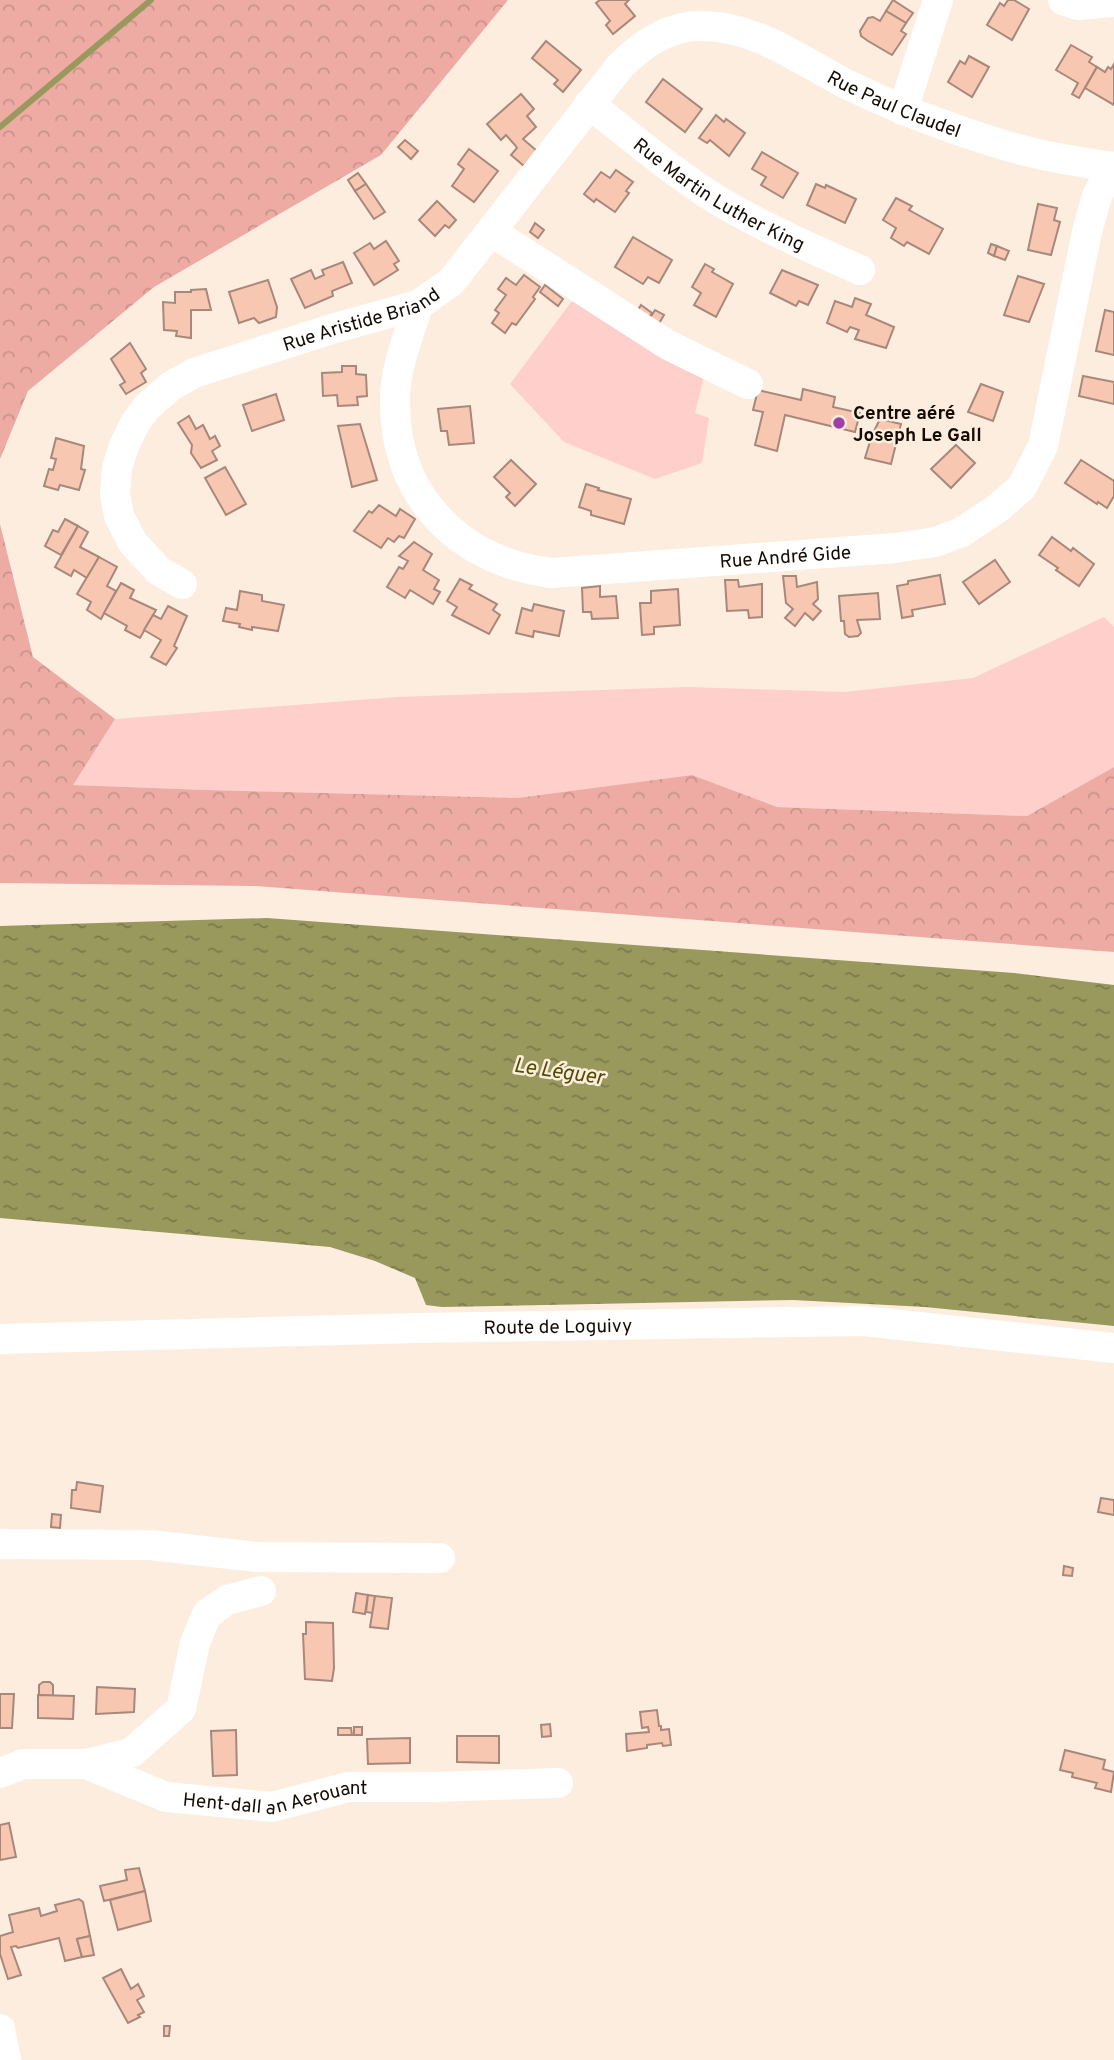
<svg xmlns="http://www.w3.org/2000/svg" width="1114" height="2060" viewBox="0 0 1114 2060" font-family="Overpass,sans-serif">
	<defs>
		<pattern id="forest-crowns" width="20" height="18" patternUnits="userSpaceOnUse" patternTransform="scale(1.75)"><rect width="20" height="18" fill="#edaba4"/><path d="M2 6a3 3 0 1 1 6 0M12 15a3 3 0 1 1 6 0" fill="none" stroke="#ca928c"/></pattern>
		<pattern id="water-ripples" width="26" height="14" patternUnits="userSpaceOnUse" patternTransform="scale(1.75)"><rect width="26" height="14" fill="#99985d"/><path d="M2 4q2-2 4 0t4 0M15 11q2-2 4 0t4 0" fill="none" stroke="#7c7a4b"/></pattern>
	</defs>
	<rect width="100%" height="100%" fill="#fdedde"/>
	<g fill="#fecfcb">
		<polygon points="581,289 707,364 695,413 709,418 702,463 655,479 564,442 510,384"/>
		<polygon points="1104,617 1114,627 1114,767 1027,816 777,807 692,775 517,798 207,790 72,785 115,719 397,697 688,687 844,692 973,678"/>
	</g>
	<g fill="url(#forest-crowns)">
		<polygon points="0,0 508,0 381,155 154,287 28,391 0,459"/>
		<polygon points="0,524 33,657 115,719 73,785 207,790 517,798 692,775 777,807 1027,816 1114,767 1114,952 256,886 0,883"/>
	</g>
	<polygon fill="url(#water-ripples)" points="267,918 1014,973 1114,985 1114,1326 925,1307 793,1300 442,1307 426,1305 415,1278 375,1261 330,1247 0,1218 0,926"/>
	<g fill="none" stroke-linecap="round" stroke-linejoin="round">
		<polyline stroke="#99985d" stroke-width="6" points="0,127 151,0"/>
	</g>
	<g fill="#f8c7b1" stroke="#a8887a" stroke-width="2">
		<polygon points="600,0 629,0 625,4 635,16 613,34 606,25 610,21 596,3"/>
		<polygon points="893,0 913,13 906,23 886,11"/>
		<polygon points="1008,0 1014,0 1029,9 1012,40 987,25 1000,3 1004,6"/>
		<polygon points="886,11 906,23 901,31 906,34 892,55 868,41 861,36 860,31 868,18 873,17 880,21"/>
		<polygon points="546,41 581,70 563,92 554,84 558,80 532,58"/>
		<polygon points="1071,45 1092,57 1089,62 1097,67 1079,98 1072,94 1078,83 1056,70"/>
		<polygon points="969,56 989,67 972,97 948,82 960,61 965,64"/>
		<polygon points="1114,64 1114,105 1085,88 1097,67 1105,72 1108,67 1111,69"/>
		<polygon points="663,79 702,109 685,132 646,102"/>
		<polygon points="521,94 534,109 527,116 536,127 523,139 537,151 524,166 511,155 517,148 515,145 506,135 501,140 487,124"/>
		<polygon points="716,115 724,122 726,119 745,133 729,156 710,140 707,143 699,138"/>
		<polygon points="405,140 418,151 411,159 398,147"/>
		<polygon points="469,149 498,171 474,202 452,186 464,169 458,164"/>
		<polygon points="762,152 798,173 783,198 761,185 766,177 752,169"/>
		<polygon points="616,170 633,182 626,191 629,193 615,212 596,199 594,202 584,194 601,172 610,178"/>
		<polygon points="358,173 366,184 355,191 348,180"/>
		<polygon points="366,184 385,212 374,219 355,191"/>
		<polygon points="816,184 825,188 826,185 856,199 845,223 807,205"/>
		<polygon points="896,198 912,206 909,210 943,229 929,254 907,242 904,246 891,238 896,228 883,220"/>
		<polygon points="437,201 456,220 449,228 445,225 435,236 419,220"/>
		<polygon points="1038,204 1057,208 1054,220 1060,222 1051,255 1028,250"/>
		<polygon points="535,223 544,230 538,238 530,232"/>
		<polygon points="633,237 672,260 659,283 648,277 643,284 615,267"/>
		<polygon points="386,241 399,261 394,264 398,270 374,285 354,253 370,243 374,249"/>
		<polygon points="991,244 997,246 994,256 988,253"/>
		<polygon points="997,246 1009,251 1005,260 994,256"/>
		<polygon points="343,262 352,283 332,291 333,296 305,308 291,279 311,270 315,279 324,275 322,270"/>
		<polygon points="705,264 714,269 712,272 733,284 716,317 694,305 701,293 692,287"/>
		<polygon points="782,270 818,285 808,305 799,301 796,306 770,293"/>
		<polygon points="524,275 540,287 533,297 535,299 516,325 512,323 505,333 492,323 499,313 495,310 506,295 498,289 506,278 516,285"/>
		<polygon points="1018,276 1044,284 1029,322 1004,315"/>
		<polygon points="268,280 277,307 276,317 259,323 254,318 239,323 229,292"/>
		<polygon points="545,285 563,299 558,306 540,292"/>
		<polygon points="206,289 211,310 191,310 191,338 176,336 177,331 164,330 163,302 175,303 175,292 191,292 191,290"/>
		<polygon points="855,298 871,304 866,315 894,327 886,348 855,339 859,330 850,327 847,332 827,323 835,301 852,307"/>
		<polygon points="641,305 652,313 647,320 636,313"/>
		<polygon points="655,310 664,315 657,327 648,321"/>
		<polygon points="1105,310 1114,312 1114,355 1096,351"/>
		<polygon points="130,343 146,369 141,373 146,382 126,394 120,385 125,382 111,359"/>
		<polygon points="342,366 356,366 356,374 366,375 367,396 357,397 358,405 338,406 337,395 323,396 322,373 342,372"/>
		<polygon points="1083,376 1114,382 1114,404 1079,396"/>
		<polygon points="981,384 1003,392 993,421 968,412"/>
		<polygon points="803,389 835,397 833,407 860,413 855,432 785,415 777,451 755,445 763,412 753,410 758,390 801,400"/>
		<polygon points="276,394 284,420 252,431 243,405"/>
		<polygon points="470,406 474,443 449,445 447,431 441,431 438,409"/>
		<polygon points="189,416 196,429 203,425 210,439 215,436 220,446 212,451 217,460 201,468 191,453 192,445 178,423"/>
		<polygon points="880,419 901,424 891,464 865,458 872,435"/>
		<polygon points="360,424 377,480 352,487 338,426"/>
		<polygon points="56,438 84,446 81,469 85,470 79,490 60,485 58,490 44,486 49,469 53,470 56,459 51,458"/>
		<polygon points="956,445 975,463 951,488 931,469"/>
		<polygon points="511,460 536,484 515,506 506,497 510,493 494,477"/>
		<polygon points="1081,460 1114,481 1114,496 1107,508 1098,502 1097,504 1065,483"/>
		<polygon points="225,467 246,504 226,515 205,478"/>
		<polygon points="586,484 599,488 598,490 631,499 624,524 591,515 591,511 579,507"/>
		<polygon points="379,505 396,516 400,509 415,519 404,538 399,536 394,542 388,538 381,548 354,531 369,511 372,513"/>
		<polygon points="65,519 78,526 61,555 45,546 53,530 58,532"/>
		<polygon points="78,526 88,532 80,547 99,557 87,578 74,570 71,576 55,567"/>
		<polygon points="1052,537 1071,551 1073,548 1094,564 1079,586 1056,570 1058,568 1039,555"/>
		<polygon points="414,542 432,554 423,570 439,580 434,589 440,592 433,604 410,590 405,598 387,587 399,567 403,569 408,561 399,556"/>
		<polygon points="99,557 117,567 107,586 116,591 101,619 87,610 91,602 77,594"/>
		<polygon points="995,560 1010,582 979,604 963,582"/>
		<polygon points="940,575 945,604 912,610 913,616 902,618 897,586 908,584 908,581"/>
		<polygon points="783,576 796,576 797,587 817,582 818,599 813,604 821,611 813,620 805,613 795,626 785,618 793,609 786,603"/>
		<polygon points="460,579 472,585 469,589 497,604 493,610 500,615 489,634 452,615 457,607 447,601"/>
		<polygon points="725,580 738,580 739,587 762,584 762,617 749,618 748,610 727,611"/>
		<polygon points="121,583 134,590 130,598 156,610 140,638 125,630 127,626 104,613"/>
		<polygon points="600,586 600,597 616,596 618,618 592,619 591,612 583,612 582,588"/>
		<polygon points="678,589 680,625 654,627 654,634 642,635 640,603 651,603 651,591"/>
		<polygon points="240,591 262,595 262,601 284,605 278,631 252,627 252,630 239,627 240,624 223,621 226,608 237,610"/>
		<polygon points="878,593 880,619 857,620 861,633 858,636 849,637 845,634 844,621 841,621 839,596"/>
		<polygon points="534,604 564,611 559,636 534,631 533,637 516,633 522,608 532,611"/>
		<polygon points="168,606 187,616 174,646 177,648 166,665 151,657 161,640 144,630 153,615 161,619"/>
		<polygon points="77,1482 103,1486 100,1512 71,1508 72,1490 76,1490"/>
		<polygon points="1101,1498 1114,1500 1114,1515 1098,1512"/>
		<polygon points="52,1514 61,1515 60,1528 51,1527"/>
		<polygon points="1064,1566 1073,1568 1072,1576 1063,1575"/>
		<polygon points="356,1593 368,1595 365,1614 353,1612"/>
		<polygon points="368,1595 375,1596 373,1613 366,1612"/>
		<polygon points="375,1596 392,1598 388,1629 370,1627"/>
		<polygon points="306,1622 333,1623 334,1668 332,1681 305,1679 303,1634 306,1634"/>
		<polygon points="43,1682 50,1682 53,1685 53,1696 39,1695 39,1685"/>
		<polygon points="97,1687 135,1689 134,1712 96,1714"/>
		<polygon points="0,1694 14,1694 12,1728 0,1728"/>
		<polygon points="38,1695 74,1696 73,1719 38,1718"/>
		<polygon points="657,1710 659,1726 661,1726 661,1730 669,1729 671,1745 663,1746 662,1743 647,1745 647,1748 627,1751 626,1734 649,1732 648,1727 642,1728 640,1712"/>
		<polygon points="550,1724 551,1736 542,1737 541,1725"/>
		<rect x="354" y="1727" width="8" height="8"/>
		<polygon points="338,1728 351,1728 352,1735 338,1735"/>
		<polygon points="236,1730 237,1775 213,1776 211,1731"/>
		<polygon points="457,1736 499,1736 499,1763 457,1762"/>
		<polygon points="410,1738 410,1763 368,1764 367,1739"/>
		<polygon points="1065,1750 1105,1760 1103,1769 1114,1772 1111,1792 1095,1788 1097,1783 1072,1777 1073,1773 1060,1770"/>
		<polygon points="9,1823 16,1857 0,1860 0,1825"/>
		<polygon points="139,1868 145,1891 104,1901 100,1886 127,1880 125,1870"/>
		<polygon points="145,1891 151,1921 118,1930 110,1900"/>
		<polygon points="79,1899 83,1902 90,1936 77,1939 82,1957 65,1961 59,1938 18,1948 16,1946 11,1947 21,1975 8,1979 0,1954 0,1936 13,1932 9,1915 39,1908 41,1916 57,1911 55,1905"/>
		<polygon points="90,1936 94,1955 82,1957 77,1939"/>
		<polygon points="121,1969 131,1989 138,1984 144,1996 137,2000 144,2012 138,2015 140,2017 128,2023 103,1978"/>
		<polygon points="164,2026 170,2026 169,2036 164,2036"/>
	</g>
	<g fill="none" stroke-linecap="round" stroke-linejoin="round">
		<g stroke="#fff" stroke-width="30">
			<polyline points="1063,0 1078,5 1114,2"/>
			<path id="s1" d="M589 104C632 137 673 173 719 201 764 228 813 249 860 270"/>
			<polyline points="903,110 938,0"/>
			<polyline points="492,232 668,345 748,384"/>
			<path id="s2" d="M418 305C409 335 395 368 395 399 393 495 458 561 551 573L895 548 935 542 962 532 998 508 1022 487 1043 446 1087 232 1097 196 1112 167"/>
			<path id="s3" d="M182 584 159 571 133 543 119 516 115 494 117 468 124 446 135 423 148 406 171 386 194 373 335 328 418 305 451 282 621 65C643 44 668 26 700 26 754 25 800 60 846 84 865 93 885 102 904 110 945 126 988 142 1030 152 1058 159 1086 163 1114 167"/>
			<path id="s4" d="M0 1339 418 1328 863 1321 1114 1348"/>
			<polyline points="0,1544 150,1545 257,1557 440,1558"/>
			<polyline points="86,1764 131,1753 181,1709 195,1643 207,1614 227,1600 261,1591"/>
			<path id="s5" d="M0 1773 23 1764H86L166 1797 272 1807 348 1787H434L558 1783"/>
			<polyline points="0,2029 6,2060"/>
		</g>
	</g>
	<circle fill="#9f40a9" stroke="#fdedde" stroke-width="2.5" cx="839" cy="423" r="7"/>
	<g text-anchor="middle" stroke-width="5" stroke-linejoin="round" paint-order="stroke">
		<g font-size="19" fill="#140b04" stroke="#fdedde">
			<text dy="7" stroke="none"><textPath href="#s3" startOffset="1122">Rue Paul Claudel</textPath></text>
			<text dy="7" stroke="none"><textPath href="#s1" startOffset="159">Rue Martin Luther King</textPath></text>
			<text dy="7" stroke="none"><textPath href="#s3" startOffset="446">Rue Aristide Briand</textPath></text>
			<text dy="7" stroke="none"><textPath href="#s2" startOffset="590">Rue André Gide</textPath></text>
			<text dy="7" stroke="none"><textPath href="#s4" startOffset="558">Route de Loguivy</textPath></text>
			<text dy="7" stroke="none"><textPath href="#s5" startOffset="285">Hent-dall an Aerouant</textPath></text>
		</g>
		<g font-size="19" font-weight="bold" fill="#140b04" stroke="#fdedde" text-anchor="start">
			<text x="853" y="419">Centre aéré<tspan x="853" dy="22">Joseph Le Gall</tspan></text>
		</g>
		<g font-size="21" font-style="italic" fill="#504d01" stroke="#fdedde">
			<text transform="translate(559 1071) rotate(8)" y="7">Le Léguer</text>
		</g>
	</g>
</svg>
